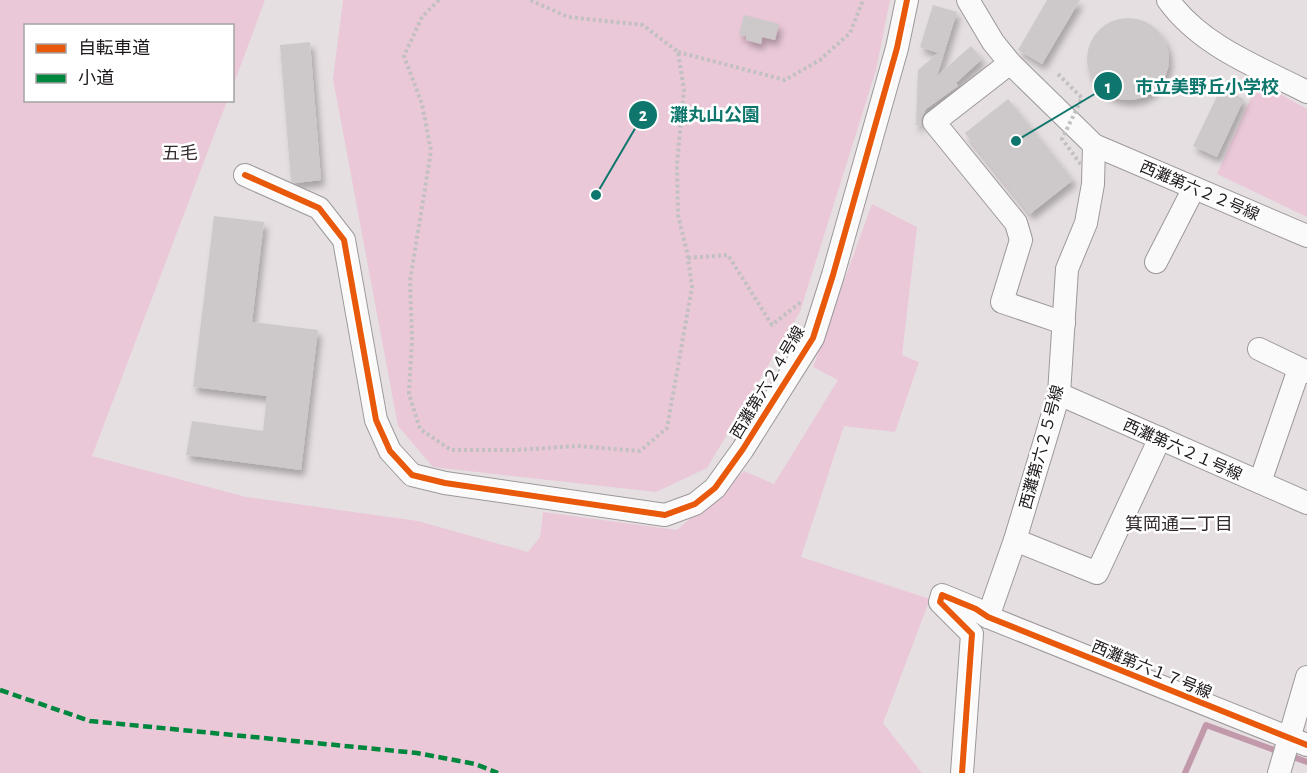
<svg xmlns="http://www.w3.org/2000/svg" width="1307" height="773" viewBox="0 0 1307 773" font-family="'Alegreya Sans','Noto Sans JP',sans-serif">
	<defs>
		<filter id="shadow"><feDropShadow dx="3.5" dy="6" stdDeviation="3" flood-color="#0004"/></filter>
	</defs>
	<rect width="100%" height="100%" fill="#e6dfe2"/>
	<g fill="#eac8d8">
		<polygon points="0,0 265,0 233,86 232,26 26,26 26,100 227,101 92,456 246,497 418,521 528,552 540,537 543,512 677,530 744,471 774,484 838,380 813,367 872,204 917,227 902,355 919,362 895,432 844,426 801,557 930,599 883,723 922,773 0,773"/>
		<polygon points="343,0 890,0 876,70 800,312 707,468 656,492 433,467 398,426 333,79"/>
		<polygon points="1258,82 1307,109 1307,217 1217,174"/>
	</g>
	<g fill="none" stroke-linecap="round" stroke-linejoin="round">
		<polyline stroke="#c298ab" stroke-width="6" points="1185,773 1206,725 1307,762"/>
	</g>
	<g fill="#cdc8ca" filter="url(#shadow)">
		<polygon points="1047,0 1080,0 1042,64 1018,50"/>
		<polygon points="933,5 957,12 937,76 971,46 982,59 956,83 958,86 926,109 921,118 921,126 916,125 918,70 938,53 920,47"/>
		<polygon points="744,15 779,24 775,40 762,37 761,44 746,40 746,36 739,35"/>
		<circle cx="1128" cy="59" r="41"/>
		<polygon points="310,42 321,180 296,183 291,181 280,45"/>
		<polygon points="1221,88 1244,99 1217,157 1193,146"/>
		<polygon points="1008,99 1073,180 1030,214 965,133"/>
		<polygon points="214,216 264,222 252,322 318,330 301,470 186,455 192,421 263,431 267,396 193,387"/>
	</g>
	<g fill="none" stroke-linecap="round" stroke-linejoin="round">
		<g stroke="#9c9899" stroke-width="24">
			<g id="minor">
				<polyline points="968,0 993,42 1010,63 1094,145 1307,236"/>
				<path d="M1168 0C1201 46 1258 67 1307 92"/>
				<polyline points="1010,63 934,122 1016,223 1021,240 1002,302 1064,323"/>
				<polyline points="245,175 319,208 344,240 376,420 390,451 412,475 445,483 665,515 695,504 715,488 743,449 813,338 833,275 897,48 907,0"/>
				<polyline points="1156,262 1194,188"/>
				<polyline points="1259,349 1307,372"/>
				<polyline points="1059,394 1307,503"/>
				<polyline points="1260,482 1299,369"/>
				<polyline points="1015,540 1097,573 1160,438"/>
				<polyline points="988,617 1015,540 1059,394 1067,269 1086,223 1093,184 1094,145"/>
				<polyline points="962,773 972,634 940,602 942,595 976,609 988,617 1307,745"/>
				<polyline points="1279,773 1307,677"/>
			</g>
		</g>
		<g stroke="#c2c0c0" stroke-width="4" stroke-dasharray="3 3" stroke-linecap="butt">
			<polyline points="439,0 422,17 404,56 422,104 431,151 410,281 412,338 409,394 420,429 451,450 515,450 577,446 640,451 667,428 692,287 687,252 678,215 677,164 684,90 678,52 643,25 568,17 530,0"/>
			<polyline points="678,52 785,80 820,60 850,33 863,0"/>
			<polyline points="688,258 728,255 772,325 802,301"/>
		</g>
		<use href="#minor" stroke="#fbfafb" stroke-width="22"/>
		<polyline stroke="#c2c0c0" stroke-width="4" stroke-dasharray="3 3" stroke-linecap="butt" points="1058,74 1082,98 1062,139 1082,166"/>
		<polyline stroke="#00873e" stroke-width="4.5" stroke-dasharray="9 4.5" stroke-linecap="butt" points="0,690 90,721 417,753 475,764 498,773"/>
		<g stroke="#fff" stroke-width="10">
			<g id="cycleway">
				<polyline points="245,175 319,208 344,240 376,420 390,451 412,475 445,483 665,515 695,504 715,488 743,449 813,338 833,275 897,48 907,0"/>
				<polyline points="962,773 972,634 940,602 942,595 976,609 988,617 1307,745"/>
			</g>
		</g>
		<use href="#cycleway" stroke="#e8590c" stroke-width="6"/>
	</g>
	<g text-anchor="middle" stroke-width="5" stroke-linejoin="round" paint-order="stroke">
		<g font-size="16" fill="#1e1a1c" stroke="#fff">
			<text transform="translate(1200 190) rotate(23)" y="6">西灘第六２２号線</text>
			<text transform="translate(767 382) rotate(-59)" y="6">西灘第六２４号線</text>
			<text transform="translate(1041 447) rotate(-75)" y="6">西灘第六２５号線</text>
			<text transform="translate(1183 449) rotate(24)" y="6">西灘第六２１号線</text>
			<text transform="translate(1152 669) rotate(22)" y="6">西灘第六１７号線</text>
		</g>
		<g font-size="18" fill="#332a2e" stroke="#fff">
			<text x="180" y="159">五毛</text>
			<text x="1179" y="530">箕岡通二丁目</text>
		</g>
	</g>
	<path fill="none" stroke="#0f766e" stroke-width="2" d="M1016 141L1108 86M596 195L643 115"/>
	<g fill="#0f766e" stroke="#fff" stroke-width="2">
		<circle cx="1016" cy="141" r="6"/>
		<circle cx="596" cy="195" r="6"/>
		<circle cx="1108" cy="86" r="15"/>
		<circle cx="643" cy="115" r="15"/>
	</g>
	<g font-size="18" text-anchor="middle" font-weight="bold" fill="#fff">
		<text x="1108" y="93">1</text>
		<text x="643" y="121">2</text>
	</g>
	<g font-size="18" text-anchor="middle" font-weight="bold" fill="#0f766e" stroke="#fff" stroke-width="5" stroke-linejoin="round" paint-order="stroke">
		<text x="1207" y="93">市立美野丘小学校</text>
		<text x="715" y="121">灘丸山公園</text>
	</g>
	<rect x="24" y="24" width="210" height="78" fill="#ffffff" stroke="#a5a3a4" stroke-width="1.5"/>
	<rect x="36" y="44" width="30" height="9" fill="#e8590c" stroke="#a5a3a4" stroke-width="1.5"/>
	<text x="78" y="54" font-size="18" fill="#1e1a1c">自転車道</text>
	<rect x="36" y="74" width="30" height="9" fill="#00873e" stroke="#a5a3a4" stroke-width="1.5"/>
	<text x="78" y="84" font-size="18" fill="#1e1a1c">小道</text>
</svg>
